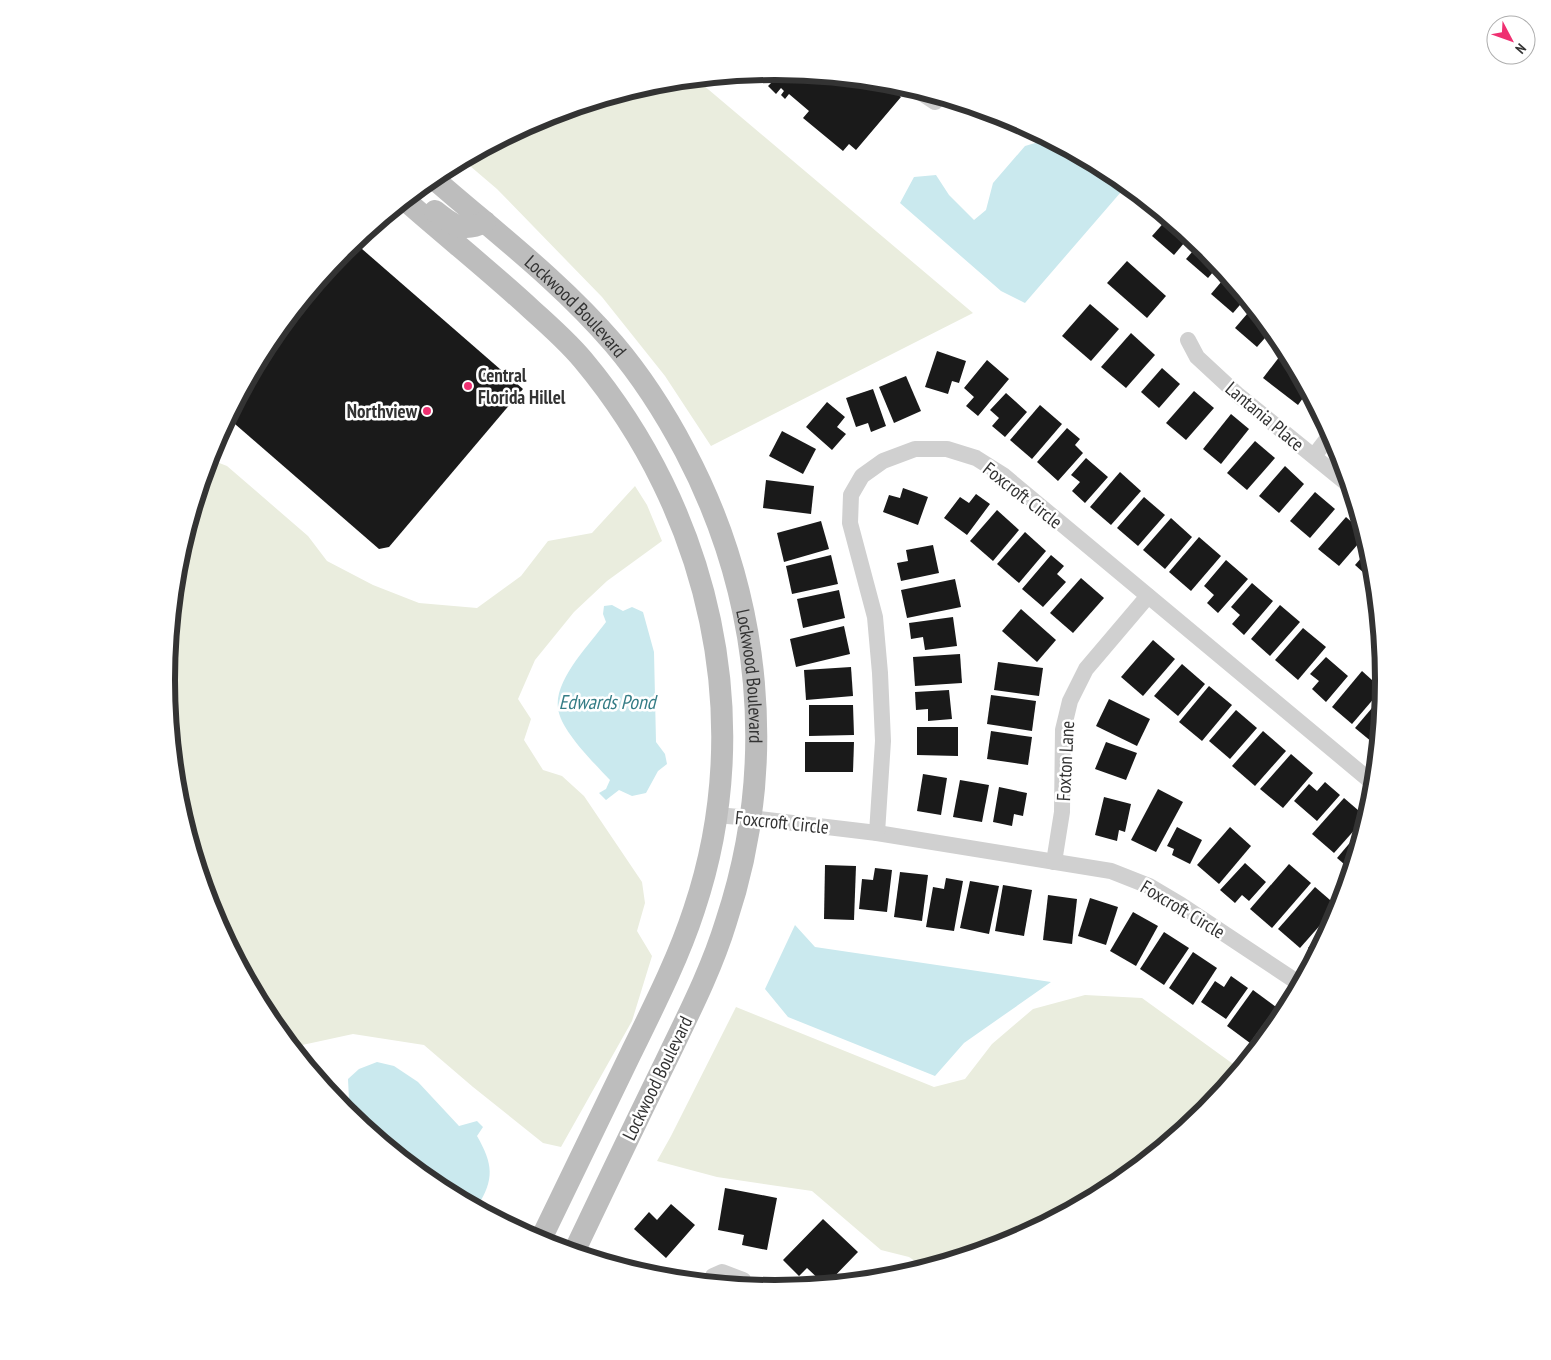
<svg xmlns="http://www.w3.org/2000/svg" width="1551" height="1360" viewBox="0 0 1551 1360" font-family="'PT Sans Narrow',sans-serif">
	<rect width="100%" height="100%" fill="#fff"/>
	<g fill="#eaedde">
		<polygon points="696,79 973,313 711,446 665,376 602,297 497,189 463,160 543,117 657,83"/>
		<polygon points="209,459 227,466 308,536 327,561 373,585 419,603 477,608 521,576 548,541 592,533 635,486 647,505 662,541 607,581 574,612 535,660 518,699 531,719 524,740 543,770 562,776 584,796 642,882 645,903 637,931 652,956 632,1021 561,1147 543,1143 473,1087 424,1045 353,1034 293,1047 269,1018 213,913 178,798 167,680 179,561"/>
		<polygon points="1085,995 1142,998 1240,1069 1206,1111 1113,1186 1008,1243 925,1268 909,1257 881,1250 812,1191 717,1177 657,1161 671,1136 736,1007 934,1087 965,1079 992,1044 1033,1009"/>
	</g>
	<g fill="#cae9ee">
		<polygon points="1049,139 1114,174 1127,185 1025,303 1001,291 900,203 914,177 936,175 949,195 974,220 986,210 993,183 1025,146"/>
		<path d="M612 605 623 611 632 607 643 612 654 652 656 742 665 754 667 764 658 771 646 793 632 796 619 790 606 800 599 793 606 789 610 780C595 764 560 730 558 708 554 680 590 644 606 622L603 614 604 606Z"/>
		<polygon points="795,925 815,947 1051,982 964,1043 935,1076 788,1017 765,989"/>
		<path d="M377 1062 394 1066 418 1082 459 1126 477 1121 483 1127 477 1136C493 1164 495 1179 477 1207L437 1186 367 1128 349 1100 348 1079 359 1069Z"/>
	</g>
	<g fill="#1a1a1a">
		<polygon points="776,71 882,82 901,97 856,150 849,144 843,151 803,118 809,111 789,94 785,99 781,95 784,91 781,88 776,94 768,86 773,81 763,73"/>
		<polygon points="1168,218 1190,236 1174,255 1152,236"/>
		<polygon points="354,242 523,389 389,547 379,549 228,418 270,342 345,249"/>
		<polygon points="1199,244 1219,265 1208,278 1186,259"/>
		<polygon points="1127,261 1166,296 1147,318 1107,283"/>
		<polygon points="1227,275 1246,298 1233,313 1211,294"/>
		<polygon points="1090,304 1119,329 1091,361 1062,336"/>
		<polygon points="1253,307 1272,330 1257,347 1235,328"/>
		<polygon points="1131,333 1155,355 1126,388 1101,367"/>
		<polygon points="937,351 966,361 959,383 952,381 948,394 925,387"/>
		<polygon points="1280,356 1296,369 1308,391 1298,405 1263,378"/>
		<polygon points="987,360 1009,379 978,416 966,406 974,397 964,388"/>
		<polygon points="1162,368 1180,384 1159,408 1141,392"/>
		<polygon points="906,376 921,411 894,423 879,387"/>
		<polygon points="873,389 886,426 871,432 868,423 856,427 846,398"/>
		<polygon points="1194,391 1214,408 1186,440 1166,423"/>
		<polygon points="1006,393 1027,412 1005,437 992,426 999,418 990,410"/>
		<polygon points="827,402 845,417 837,427 846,434 832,450 806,427"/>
		<polygon points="1040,405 1062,424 1032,459 1010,440"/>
		<polygon points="1231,414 1249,429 1221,464 1203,449"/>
		<polygon points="1067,428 1080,439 1075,445 1083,453 1058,481 1037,462"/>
		<polygon points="782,431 816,449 803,474 769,456"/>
		<polygon points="1255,441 1275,458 1247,490 1227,473"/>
		<polygon points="1086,458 1108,477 1085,503 1072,491 1080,482 1071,475"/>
		<polygon points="1285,466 1304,484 1279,513 1259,496"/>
		<polygon points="1120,472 1141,491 1111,525 1090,507"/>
		<polygon points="766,480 814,486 811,514 763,508"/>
		<polygon points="903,488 928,497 918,525 883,512 889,495 900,498"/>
		<polygon points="1315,492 1335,509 1310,538 1290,521"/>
		<polygon points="976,494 990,504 967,535 944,518 960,497 969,503"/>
		<polygon points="1144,497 1165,515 1138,546 1117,528"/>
		<polygon points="997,510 1019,530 993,561 970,541"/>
		<polygon points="1346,517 1364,533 1365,536 1339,566 1318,549"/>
		<polygon points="1171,518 1192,537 1165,569 1143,550"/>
		<polygon points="821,521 829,549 784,562 777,533"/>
		<polygon points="1025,532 1046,551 1019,583 997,564"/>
		<polygon points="1199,537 1221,556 1191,591 1169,572"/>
		<polygon points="933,545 939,573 901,581 897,563 908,561 906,550"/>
		<polygon points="1369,549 1373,562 1375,583 1355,565"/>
		<polygon points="831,555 838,584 792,594 786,566"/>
		<polygon points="1051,555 1064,566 1057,574 1066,582 1043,607 1022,589"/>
		<polygon points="1226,560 1248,579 1218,613 1207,603 1214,595 1204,586"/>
		<polygon points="1081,578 1104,598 1073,633 1050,613"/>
		<polygon points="955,579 961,607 907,618 901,590"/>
		<polygon points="1252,583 1273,601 1244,635 1232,624 1240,615 1231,607"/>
		<polygon points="839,590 845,618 803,628 797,599"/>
		<polygon points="1280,605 1300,622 1270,656 1251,639"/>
		<polygon points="1021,609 1056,640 1037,662 1002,631"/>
		<polygon points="953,617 957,646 925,650 923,637 911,639 909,623"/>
		<polygon points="844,626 850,654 796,667 790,639"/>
		<polygon points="1303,628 1326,647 1298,680 1275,660"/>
		<polygon points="1153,640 1175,659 1143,696 1121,677"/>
		<polygon points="960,654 962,683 915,686 913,657"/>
		<polygon points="1326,657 1348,676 1326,702 1312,689 1319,681 1310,674"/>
		<polygon points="998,662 1043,668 1039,696 994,690"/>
		<polygon points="1182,664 1205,684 1178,716 1154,696"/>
		<polygon points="851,667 853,696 806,700 804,670"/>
		<polygon points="1362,671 1382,689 1352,724 1332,707"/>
		<polygon points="1209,686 1232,705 1202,741 1179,722"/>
		<polygon points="949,690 952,719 928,721 928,709 916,710 915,692"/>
		<polygon points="991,695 1036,701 1032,731 987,724"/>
		<polygon points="1383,695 1378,747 1355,728"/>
		<polygon points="1109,699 1150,719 1137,746 1096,726"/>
		<polygon points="809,705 853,705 854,735 809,736"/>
		<polygon points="1236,710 1257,728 1230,759 1209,741"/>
		<polygon points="917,727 958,727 958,756 917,755"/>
		<polygon points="991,731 1032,737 1028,765 987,759"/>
		<polygon points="1263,731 1286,751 1255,786 1232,766"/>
		<polygon points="805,742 854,742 853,772 805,772"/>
		<polygon points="1106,742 1137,753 1126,780 1095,769"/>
		<polygon points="1291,754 1313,773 1283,808 1260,789"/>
		<polygon points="923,774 947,778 941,815 917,811"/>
		<polygon points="960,780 989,785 982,822 953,817"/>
		<polygon points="1325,782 1340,795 1317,821 1294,801 1309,784 1317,791"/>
		<polygon points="999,787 1027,793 1023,816 1014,814 1012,826 993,822"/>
		<polygon points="1158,789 1183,802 1156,852 1131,840"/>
		<polygon points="1104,797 1131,804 1125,832 1119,830 1117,841 1095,835"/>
		<polygon points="1344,798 1366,817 1334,853 1312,834"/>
		<polygon points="1364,826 1363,830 1351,870 1337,858"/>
		<polygon points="1177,827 1202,840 1190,864 1172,855 1174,849 1167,846"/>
		<polygon points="1230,827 1251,846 1219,884 1197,865"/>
		<polygon points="1245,863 1266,882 1249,901 1242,895 1235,903 1220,890"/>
		<polygon points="1289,864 1311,883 1272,928 1250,909"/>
		<polygon points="825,865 856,866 854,920 824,919"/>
		<polygon points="875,868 892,870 887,912 859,909 862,879 873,880"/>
		<polygon points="900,872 928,875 922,921 894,917"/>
		<polygon points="946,878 963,881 954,931 926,927 933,887 944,889"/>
		<polygon points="970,881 999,886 989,934 960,928"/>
		<polygon points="1003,885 1032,890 1024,936 995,931"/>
		<polygon points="1315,887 1337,906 1300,948 1278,929"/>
		<polygon points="1048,895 1077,899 1072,944 1043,940"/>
		<polygon points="1090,898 1118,907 1106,945 1078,936"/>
		<polygon points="1133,912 1158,926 1136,966 1110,951"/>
		<polygon points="1335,917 1335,918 1316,955 1308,948"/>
		<polygon points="1164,932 1189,948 1164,985 1140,969"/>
		<polygon points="1193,952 1217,968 1193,1005 1169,988"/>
		<polygon points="1231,976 1248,988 1226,1019 1201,1002 1215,981 1224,987"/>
		<polygon points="1253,990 1276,1007 1250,1043 1227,1026"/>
		<polygon points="1282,1008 1285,1011 1281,1018 1252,1054 1250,1052"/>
		<polygon points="725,1188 777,1198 767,1250 742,1245 744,1235 718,1230"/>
		<polygon points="671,1204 695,1225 666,1258 634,1229 649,1212 657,1220"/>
		<polygon points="823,1219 858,1252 827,1284 824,1284 807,1268 799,1276 783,1260"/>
		<polygon points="650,1266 651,1275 628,1268"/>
	</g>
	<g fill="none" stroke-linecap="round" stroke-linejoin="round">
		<g stroke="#d0d0d0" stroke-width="16">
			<polyline points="917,90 935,102 938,96"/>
			<polyline points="1188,340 1197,357 1238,395 1350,486"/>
			<polyline points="1314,456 1331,434"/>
			<polyline points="716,815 751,818 877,833 1111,871 1149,886 1181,905 1300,984"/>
			<polyline points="877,833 883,741 880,673 875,617 850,523 851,495 862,476 883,461 915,449 947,449 976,458 1003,475 1374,784"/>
			<polyline points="1054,862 1062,812 1063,730 1070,701 1086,669 1148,596"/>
			<polyline points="710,1282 713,1276 722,1272 743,1280 743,1286"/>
		</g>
		<g stroke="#bdbdbd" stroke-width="22">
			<path id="s1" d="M433 178C495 232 560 281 614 344 642 377 665 413 685 451 762 597 778 766 726 922 711 971 687 1017 665 1063 634 1126 604 1189 574 1252"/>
			<path d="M405 200C447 237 491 272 532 310 550 326 568 342 583 360 710 512 758 720 694 910 678 959 654 1006 631 1053 601 1115 571 1178 540 1241"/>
			<path d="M435 211C452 225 463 233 485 222"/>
		</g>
	</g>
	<g fill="#ef3071" stroke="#fff" stroke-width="2">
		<circle cx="468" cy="386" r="5"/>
		<circle cx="427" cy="411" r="5"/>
	</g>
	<g text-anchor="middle" stroke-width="5" stroke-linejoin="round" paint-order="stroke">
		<g font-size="19" fill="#333" stroke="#fff">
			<text dy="7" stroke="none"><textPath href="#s1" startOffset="192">Lockwood Boulevard</textPath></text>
			<text transform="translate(1265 416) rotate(40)" y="7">Lantania Place</text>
			<text transform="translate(1023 495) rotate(38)" y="7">Foxcroft Circle</text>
			<text dy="7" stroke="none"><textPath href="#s1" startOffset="611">Lockwood Boulevard</textPath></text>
			<text transform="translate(1065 761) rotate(-87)" y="7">Foxton Lane</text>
			<text transform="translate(782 822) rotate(6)" y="7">Foxcroft Circle</text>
			<text transform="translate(1183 909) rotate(31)" y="7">Foxcroft Circle</text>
			<text transform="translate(657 1078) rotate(-64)" y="7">Lockwood Boulevard</text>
		</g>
		<g font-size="19" font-weight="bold" fill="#333" stroke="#fff" text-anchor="start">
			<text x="478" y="382">Central<tspan x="478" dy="22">Florida Hillel</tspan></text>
			<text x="417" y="418" text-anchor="end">Northview</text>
		</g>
		<g font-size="20" font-style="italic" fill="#357d86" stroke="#fff">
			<text x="607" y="709">Edwards Pond</text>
		</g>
	</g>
	<path d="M0 0H1551V1360H0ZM175 680a600 600 0 1 1 1200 0a600 600 0 1 1-1200 0Z" fill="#fff" fill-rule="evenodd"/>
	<path fill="none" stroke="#333" stroke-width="6" d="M175 680a600 600 0 1 1 1200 0a600 600 0 1 1-1200 0Z"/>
	<g transform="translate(1511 40) rotate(131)"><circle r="24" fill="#ffffff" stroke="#adadad"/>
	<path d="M0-4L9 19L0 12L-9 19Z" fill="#ef3071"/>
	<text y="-8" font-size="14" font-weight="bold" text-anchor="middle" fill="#333333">N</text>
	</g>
</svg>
